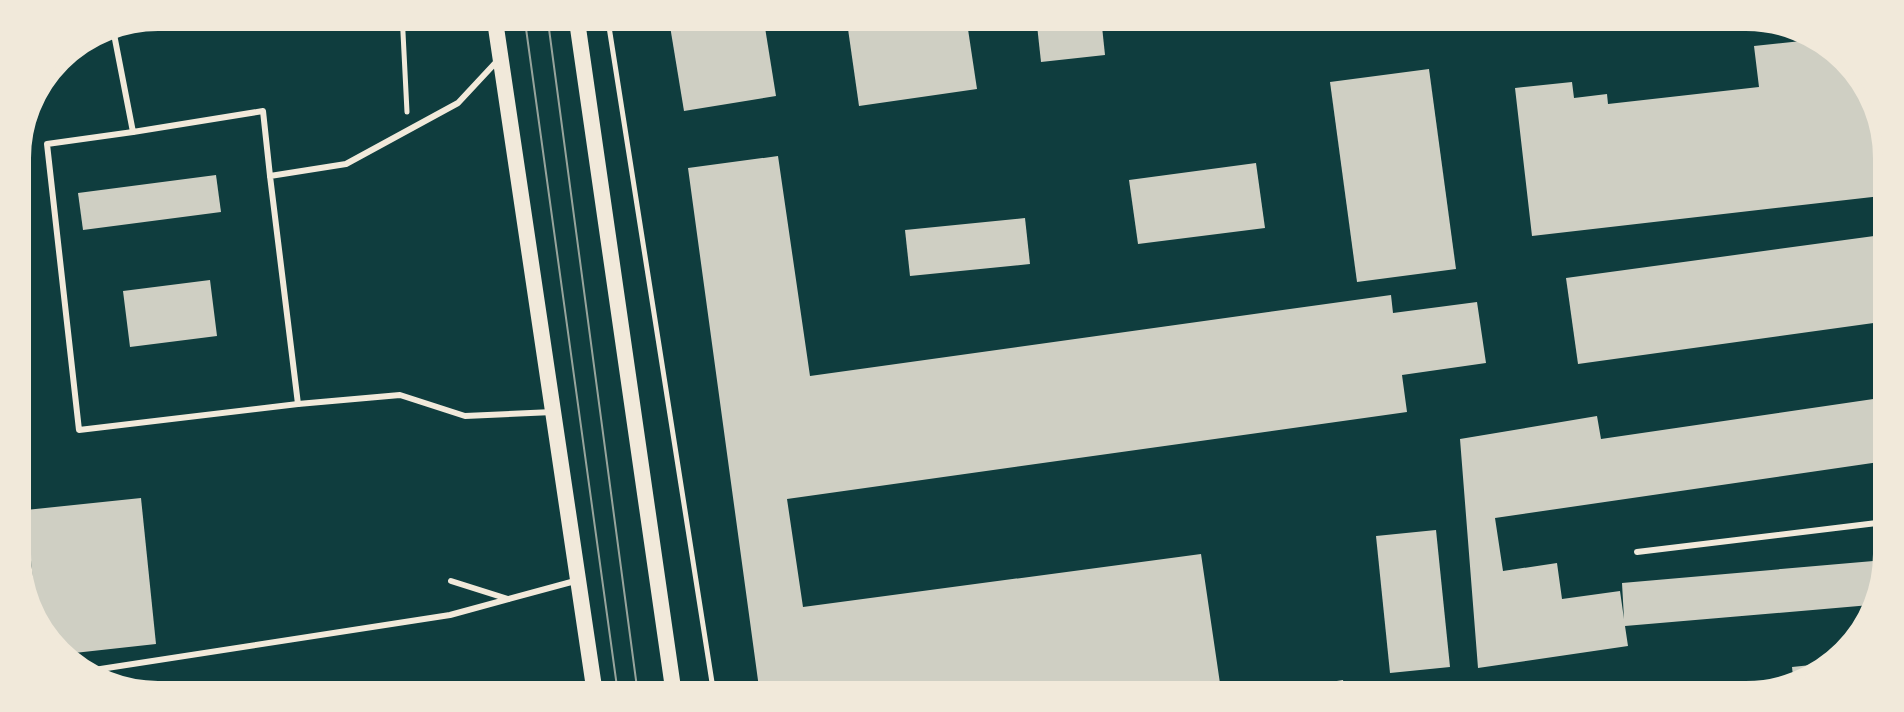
<svg xmlns="http://www.w3.org/2000/svg" width="1904" height="712" viewBox="0 0 1904 712" font-family="Raleway,sans-serif">
	<rect width="100%" height="100%" fill="#0f3d3e"/>
	<g fill="#cfcfc3">
		<polygon points="668,14 763,15 776,96 684,111"/>
		<polygon points="846,15 966,16 977,89 859,106"/>
		<polygon points="1036,16 1101,17 1105,55 1041,62"/>
		<polygon points="1820,39 1862,69 1891,138 1890,195 1532,236 1515,88 1572,82 1574,98 1607,94 1608,104 1759,87 1754,46"/>
		<polygon points="1429,69 1456,269 1357,282 1330,82"/>
		<polygon points="778,156 810,376 1391,295 1393,313 1477,302 1486,363 1402,375 1407,412 787,499 803,607 1201,554 1222,697 760,695 688,168"/>
		<polygon points="1256,163 1265,228 1138,244 1129,180"/>
		<polygon points="216,175 221,212 83,230 78,193"/>
		<polygon points="1025,218 1030,264 910,276 905,230"/>
		<polygon points="1889,234 1888,321 1578,364 1566,278"/>
		<polygon points="210,280 217,336 130,347 123,291"/>
		<polygon points="1887,397 1886,461 1495,518 1503,571 1557,563 1562,599 1620,591 1624,619 1622,583 1885,560 1882,604 1625,626 1628,646 1478,668 1460,439 1597,416 1601,439"/>
		<polygon points="141,498 156,644 56,655 48,650 38,631 26,510"/>
		<polygon points="1436,530 1450,667 1390,673 1376,536"/>
		<polygon points="1840,662 1835,670 1794,685 1792,667"/>
		<polygon points="1343,680 1346,698 1283,698 1281,690"/>
	</g>
	<g fill="none" stroke-linecap="round" stroke-linejoin="round">
		<g stroke="#f1e9da" stroke-width="5">
			<polyline points="402,13 407,112"/>
			<polyline points="607,14 714,695"/>
		</g>
		<g stroke="#f1e9da" stroke-width="6">
			<polyline points="113,29 133,132 263,111 270,176"/>
			<polyline points="499,59 458,103 346,164 270,176 298,404 400,395 465,416 553,412"/>
			<polyline points="133,132 47,144 79,430 298,404"/>
			<polyline points="1637,552 1885,522"/>
			<polyline points="451,581 508,599"/>
			<polyline points="81,672 450,615 575,581"/>
		</g>
		<g stroke="#f1e9da" stroke-width="16">
			<polyline points="494,14 595,694"/>
			<polyline points="576,14 674,695"/>
		</g>
		<g stroke="#97a49c" stroke-width="2">
			<polyline points="524,14 618,694"/>
			<polyline points="547,14 638,695"/>
		</g>
	</g>
	<path d="M0 0H1904V712H0ZM158 26H1746A132 132 0 0 1 1878 158V554A132 132 0 0 1 1746 686H158A132 132 0 0 1 26 554V158A132 132 0 0 1 158 26Z" fill="#f1e9da" fill-rule="evenodd"/>
	<path fill="none" stroke="#f1e9da" stroke-width="10" d="M158 26H1746A132 132 0 0 1 1878 158V554A132 132 0 0 1 1746 686H158A132 132 0 0 1 26 554V158A132 132 0 0 1 158 26Z"/>
</svg>
